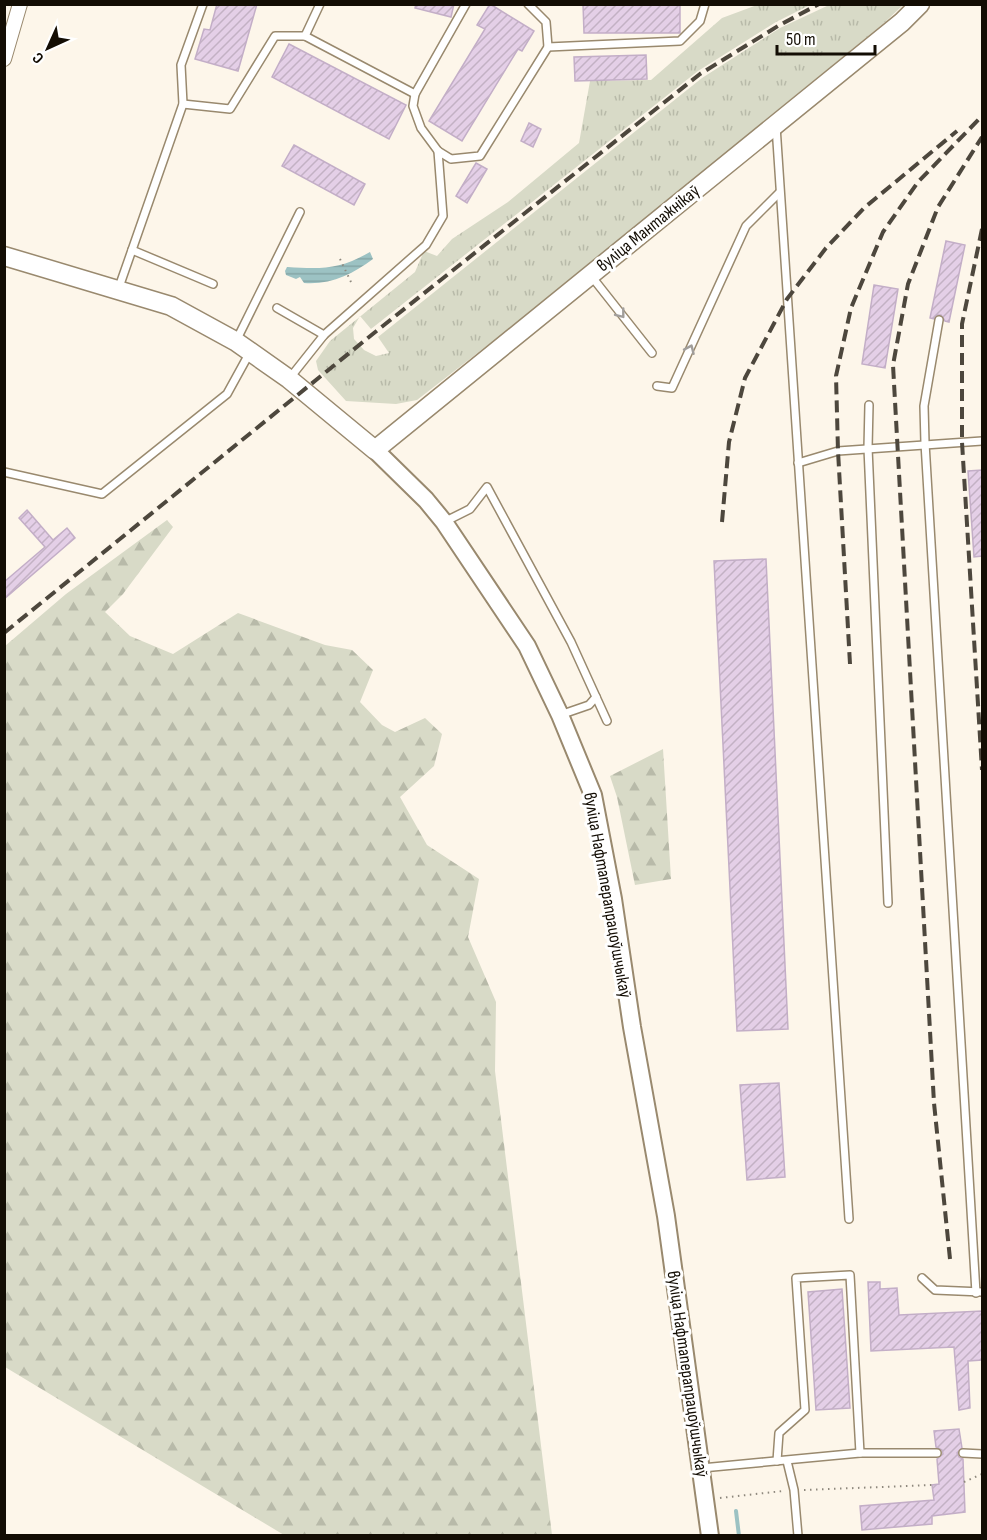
<svg xmlns="http://www.w3.org/2000/svg" width="987" height="1540" viewBox="0 0 987 1540" font-family="'Sofia Sans Condensed',sans-serif">
	<defs>
		<pattern id="grass-tufts" width="24" height="20" patternUnits="userSpaceOnUse" patternTransform="scale(1.5)"><rect width="24" height="20" fill="#d8dac7"/><path d="M3 7l-1-3M5 7V3M7 7l1-3M15 17l-1-3M17 17v-4M19 17l1-3" fill="none" stroke="#b8baa9"/></pattern>
		<pattern id="forest-firs" width="22" height="20" patternUnits="userSpaceOnUse" patternTransform="scale(1.5)"><rect width="22" height="20" fill="#d8dac7"/><path d="M5 1l3.5 6h-7zM16 11l3.5 6h-7z" fill="#b8baa9"/></pattern>
		<pattern id="water-rules" width="6" height="5" patternUnits="userSpaceOnUse" patternTransform="scale(1.5)"><rect width="6" height="5" fill="#9cc2c3"/><path d="M0 2.5h6" fill="none" stroke="#86a6a6"/></pattern>
		<pattern id="building-hatch" width="6" height="6" patternUnits="userSpaceOnUse" patternTransform="scale(1.5)"><rect width="6" height="6" fill="#e4cfe7"/><path d="M-1 1l2-2M0 6l6-6M5 7l2-2" fill="none" stroke="#c3b1c4"/></pattern>
	</defs>
	<rect width="100%" height="100%" fill="#fdf6ea"/>
	<polygon fill="url(#grass-tufts)" points="757,5 810,5 776,22 698,71 371,329 360,316 353,328 354,339 364,350 376,356 389,353 378,337 702,78 780,28 829,5 903,5 884,23 551,296 417,400 396,404 346,401 318,370 316,361 330,341 415,272 424,251 437,256 452,239 508,202 579,143 590,81 651,80 722,18"/>
	<g fill="url(#forest-firs)">
		<polygon points="167,520 173,527 123,594 105,612 130,636 173,654 238,613 325,645 352,650 373,670 360,702 382,725 395,732 425,718 442,734 434,766 400,797 427,845 479,879 468,937 496,1002 495,1071 552,1535 284,1535 5,1367 5,646 66,594"/>
		<polygon points="663,749 671,879 635,885 617,797 610,776"/>
	</g>
	<path fill="url(#water-rules)" d="M370 252 373 259C353 274 331 285 304 283L300 277 296 279 286 275 285 271 287 267C321 269 339 270 370 252Z"/>
	<g fill="none" stroke-linecap="round" stroke-linejoin="round">
		<polyline stroke="#9cc2c3" stroke-width="4" points="736,1511 739,1536"/>
	</g>
	<g fill="url(#building-hatch)" stroke="#c3aec7" stroke-width="1.5">
		<polygon points="217,4 257,4 238,71 195,59 204,29 210,30"/>
		<polygon points="416,4 454,4 451,17 415,8"/>
		<polygon points="490,4 534,31 522,51 518,49 462,141 429,121 485,29 477,25"/>
		<polygon points="583,4 680,4 680,33 584,33"/>
		<polygon points="289,44 406,105 389,139 272,77"/>
		<polygon points="646,55 647,79 575,81 574,57"/>
		<polygon points="529,123 541,129 533,147 521,141"/>
		<polygon points="294,145 365,184 354,205 282,166"/>
		<polygon points="476,163 487,169 467,203 456,196"/>
		<polygon points="946,241 965,245 949,322 945,321 941,315 937,315 934,319 930,318"/>
		<polygon points="874,285 898,289 885,368 862,364"/>
		<polygon points="982,470 982,556 974,557 968,471"/>
		<polygon points="27,510 53,540 67,528 75,538 4,599 4,582 45,547 19,518"/>
		<polygon points="766,559 788,1029 737,1031 714,561"/>
		<polygon points="779,1083 785,1177 747,1180 740,1085"/>
		<polygon points="868,1282 880,1282 880,1289 897,1288 899,1315 982,1311 982,1360 968,1361 970,1408 959,1410 954,1347 871,1351"/>
		<polygon points="842,1289 850,1408 816,1410 808,1292"/>
		<polygon points="959,1429 962,1448 957,1453 959,1457 963,1459 965,1512 932,1516 932,1524 862,1530 860,1506 934,1500 932,1485 939,1484 937,1459 943,1454 942,1450 936,1447 934,1431"/>
	</g>
	<g fill="none" stroke-linecap="round" stroke-linejoin="round">
		<g stroke="#99896e" stroke-width="10">
			<g id="service">
				<polyline points="466,4 415,94 413,106 421,128 438,151 451,159 480,156 548,47 546,22 528,4"/>
				<polyline points="305,36 320,4"/>
				<polyline points="548,47 680,41 700,21 705,4"/>
				<polyline points="183,104 230,109 275,36 305,36 415,94"/>
				<polyline points="776,126 849,1219"/>
				<polyline points="132,250 213,284"/>
				<polyline points="592,277 652,353"/>
				<polyline points="118,290 183,104 181,65 203,4"/>
				<polyline points="277,308 324,335"/>
				<polyline points="939,320 924,406 925,443 976,1293"/>
				<polyline points="237,339 300,212"/>
				<polyline points="289,379 324,335 426,245 443,216 438,151"/>
				<polyline points="657,386 672,388 746,226 779,193"/>
				<polyline points="869,405 868,448 888,903"/>
				<polyline points="798,463 838,451 982,441"/>
				<polyline points="4,472 102,494 227,394 249,354"/>
				<polyline points="444,522 470,509 487,487 571,642 607,721"/>
				<polyline points="560,715 589,705 596,697"/>
				<polyline points="922,1278 935,1290 982,1292"/>
				<polyline points="963,1453 982,1454"/>
				<polyline points="777,1461 779,1433 805,1410 796,1278 850,1275 860,1453"/>
				<polyline points="787,1461 794,1490 798,1536"/>
				<polyline points="702,1468 860,1453 937,1453"/>
			</g>
		</g>
		<g stroke="#99896e" stroke-width="16">
			<polyline id="minor" points="4,59 20,4"/>
		</g>
		<g stroke="#99896e" stroke-width="20">
			<polyline id="tertiary" points="375,450 426,500 444,522 527,646 560,715 593,795 613,899 632,1027 666,1216 710,1536"/>
		</g>
		<g stroke="#99896e" stroke-width="21">
			<polyline id="secondary" points="4,256 171,306 235,341 289,379 375,450 902,22 920,4"/>
		</g>
		<g stroke="#8e887d" stroke-width="2" stroke-dasharray="1.5 4.5" stroke-linecap="butt">
			<polyline points="340,259 351,282"/>
			<polyline points="964,1482 982,1474"/>
			<polyline points="804,1490 932,1485"/>
			<polyline points="720,1498 783,1491"/>
		</g>
		<use href="#service" stroke="#fff" stroke-width="7"/>
		<use href="#minor" stroke="#fff" stroke-width="14"/>
		<use href="#tertiary" stroke="#fff" stroke-width="16"/>
		<use href="#secondary" stroke="#fff" stroke-width="18"/>
		<g stroke="#4d473d" stroke-width="4" stroke-dasharray="12 6" stroke-linecap="butt">
			<polyline points="982,229 962,324 962,442 982,770"/>
			<polyline points="722,522 729,442 745,378 787,299 826,248 864,208 957,131"/>
			<polyline points="4,633 374,333 700,74 778,26 819,4"/>
			<polyline points="850,664 838,451 836,376 851,308 883,232 918,182 982,116"/>
			<polyline points="950,1259 934,1103 893,365 908,284 938,207 982,137"/>
		</g>
	</g>
	<defs><path id="oneway-chevron" d="M-2-3.5L2.5 0L-2 3.5" fill="none" stroke-width="1.6" stroke-linecap="round" stroke-linejoin="round" transform="scale(1.5)"/></defs>
	<g stroke="#a19e9b">
		<use href="#oneway-chevron" transform="translate(621 314) rotate(52)"/>
		<use href="#oneway-chevron" transform="translate(690 349) rotate(-66)"/>
	</g>
	<g text-anchor="middle" stroke-width="6" stroke-linejoin="round" paint-order="stroke">
		<g font-size="18" fill="#130d04" stroke="#fff">
			<text transform="translate(648 228) rotate(-39)" y="6">вуліца Мантажнікаў</text>
			<text transform="translate(608 895) rotate(80)" y="6">вуліца Нафтаперапрацоўшчыкаў</text>
			<text transform="translate(688 1374) rotate(82)" y="6">вуліца Нафтаперапрацоўшчыкаў</text>
		</g>
	</g>
	<rect width="987" height="1540" fill="none" stroke="#130d04" stroke-width="12"/>
	<g transform="translate(48 48) rotate(225)" stroke="#ffffff" stroke-width="4.5" paint-order="stroke">
	<path d="M0-4.5L10 22L0 15L-10 22Z" fill="#130d04"/>
	<text y="-9" font-size="16" font-weight="bold" text-anchor="middle" fill="#130d04">С</text>
	</g>
	<path d="M777 45v9h98v-9" fill="none" stroke="#130d04" stroke-width="3"/>
	<text x="786" y="45" font-size="18" fill="#130d04" stroke="#ffffff" stroke-width="4.5" paint-order="stroke">50 m</text>
</svg>
